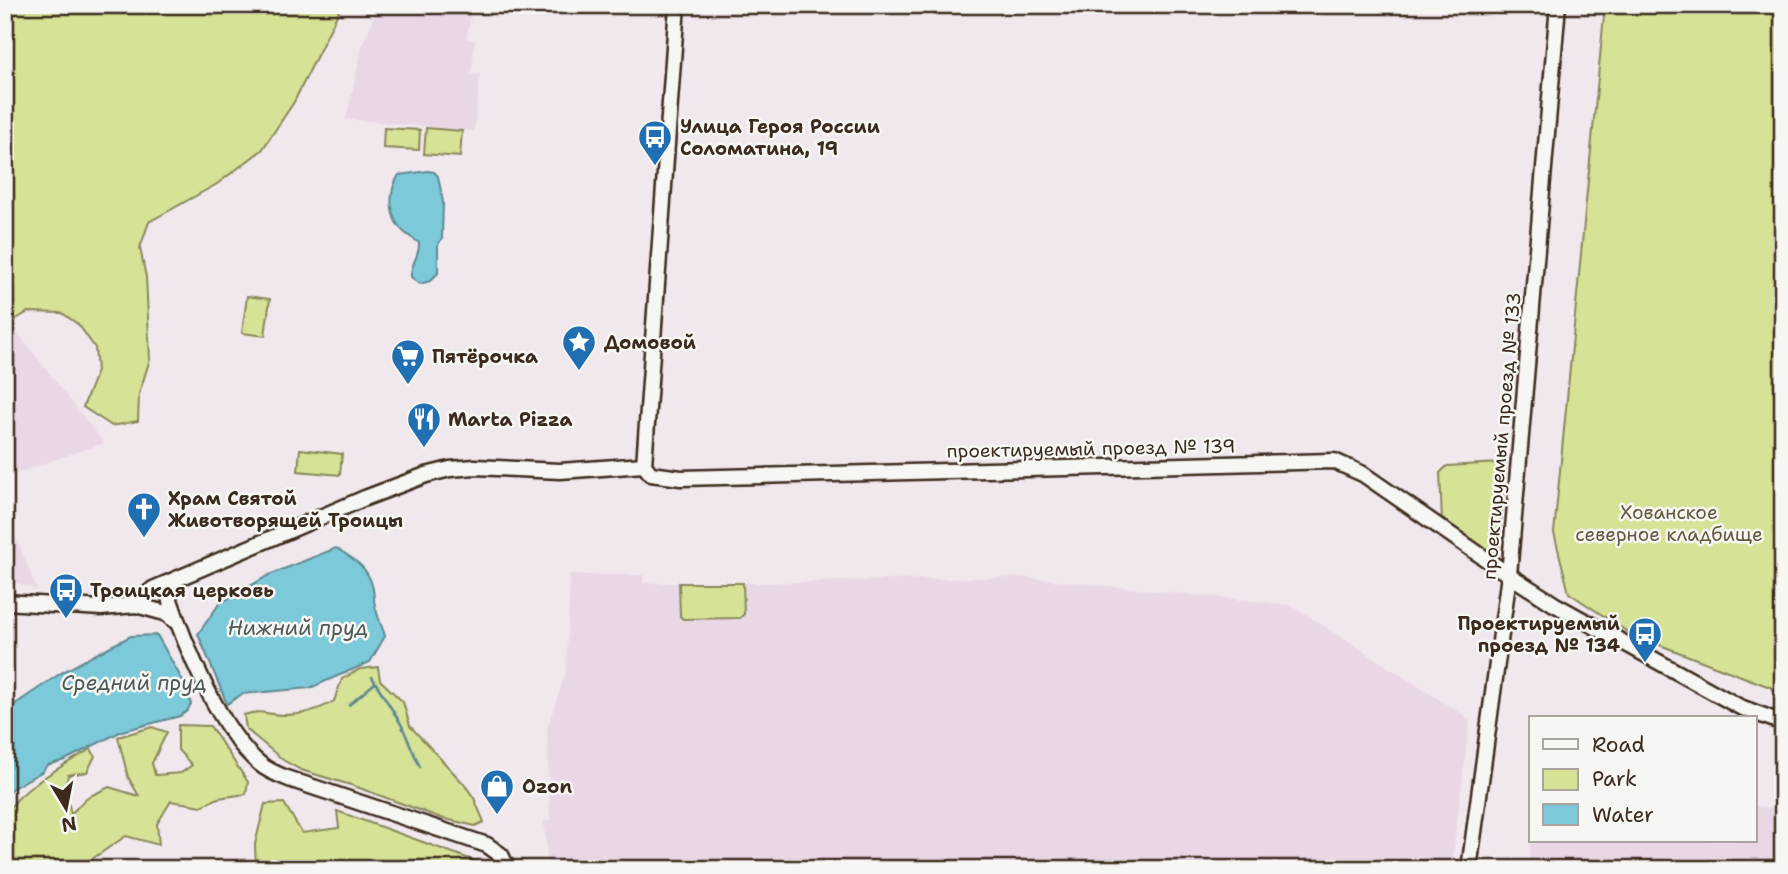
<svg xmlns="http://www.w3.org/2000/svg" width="1788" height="874" viewBox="0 0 1788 874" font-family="'Shantell Sans',sans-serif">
	<rect width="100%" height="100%" fill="#f0e8ed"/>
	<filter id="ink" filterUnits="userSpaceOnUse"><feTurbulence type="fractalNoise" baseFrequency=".0143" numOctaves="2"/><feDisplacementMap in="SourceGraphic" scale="14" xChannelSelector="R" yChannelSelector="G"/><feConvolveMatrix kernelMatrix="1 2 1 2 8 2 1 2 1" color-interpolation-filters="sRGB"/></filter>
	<g filter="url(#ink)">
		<g fill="#e9d7e6">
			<polygon points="379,5 452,5 472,9 466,39 475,41 471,74 480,75 474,131 346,119 363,43"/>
			<polygon points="10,323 104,443 5,477 5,326"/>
			<polygon points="5,509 37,590 5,579"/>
			<polygon points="570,575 643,575 643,583 762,583 1021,577 1291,605 1470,719 1451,869 548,867 544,821 550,820 547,729 566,671"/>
			<polygon points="1755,806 1783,809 1783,869 1529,869 1531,838 1531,841 1755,841"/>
		</g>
		<g fill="#d6e295" stroke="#88865a" stroke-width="2">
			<polygon points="5,5 342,5 294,102 262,150 217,184 149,222 140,248 146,277 150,359 139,394 138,421 112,426 83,407 97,371 95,348 79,325 62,313 28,312 5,326"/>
			<polygon points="1605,5 1783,5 1783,692 1631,634 1569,593 1554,533"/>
			<polygon points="384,128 420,130 419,150 383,148"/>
			<polygon points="426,128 462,131 460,157 424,154"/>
			<polygon points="247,296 270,299 265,336 242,333"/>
			<polygon points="300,449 342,454 340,475 298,471"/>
			<polygon points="1499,463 1505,466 1505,473 1499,546 1493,552 1488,552 1442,521 1440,473 1447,466"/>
			<polygon points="679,583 743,583 744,614 740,618 683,619 680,616"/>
			<path d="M378 667 380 680 403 702 410 726 464 784 474 798 484 822 475 826 441 818 354 786 301 770 283 760 246 729 244 715C262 709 267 715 284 715 302 715 319 710 334 701L342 679 360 669Z"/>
			<path d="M178 725 210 726 248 782 246 794 218 798 202 806 171 801 157 824 159 845 126 836 83 865 52 869H5C5 853 2 834 5 818 11 793 69 762 91 749L95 756 87 772 68 775 65 790 71 814 86 798 109 787 139 796 128 777 118 737 152 727 167 732 152 763 155 775 181 773 192 765 178 750Z"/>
			<polygon points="284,803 302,833 339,828 337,811 481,863 482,869 256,869 255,844 265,804"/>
		</g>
		<g fill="#7bc9da" stroke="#61898f" stroke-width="2">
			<path d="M428 171 434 172 438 176 443 202 442 238 438 245V273L430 281 420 284 411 277C410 264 420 256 419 243 414 239 410 237 405 233 388 219 388 192 399 175Z"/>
			<path d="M336 548C358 561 373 571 374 598 374 610 382 625 385 636L370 662 310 688 242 694 227 704 198 634 219 604 269 575Z"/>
			<polygon points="157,635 185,685 191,704 187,711 180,716 122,731 65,760 47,765 43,771 11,789 5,797 5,711 61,673 111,646 131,636"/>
		</g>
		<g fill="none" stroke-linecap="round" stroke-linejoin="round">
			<g stroke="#61898f" stroke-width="2.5">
				<polyline points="372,677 401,724 420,767"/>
				<polyline points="349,705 375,683"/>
			</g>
			<g stroke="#3b2a1e" stroke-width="19">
				<g id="tertiary">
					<polyline points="644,465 651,474 681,478 1334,461 1363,474 1509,575 1554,604 1740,707 1783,723"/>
					<polyline points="644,465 677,5"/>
					<path d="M156 588 163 589 168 594C184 643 220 732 260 764 268 771 279 775 289 779L487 845 501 855 508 869"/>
					<polyline points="5,602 101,608 136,605 165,613 178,623"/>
					<polyline points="128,605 142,598 153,589 365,498 426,475 450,469 475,467 560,471 644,465"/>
					<polyline points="1469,869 1509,575 1558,5"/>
				</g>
			</g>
			<use href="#tertiary" stroke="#f6f6f2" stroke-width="14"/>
		</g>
	</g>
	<defs>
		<g id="bus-pin" transform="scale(1.75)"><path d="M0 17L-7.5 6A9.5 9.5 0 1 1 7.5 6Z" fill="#1f6fb2" stroke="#f6f6f2"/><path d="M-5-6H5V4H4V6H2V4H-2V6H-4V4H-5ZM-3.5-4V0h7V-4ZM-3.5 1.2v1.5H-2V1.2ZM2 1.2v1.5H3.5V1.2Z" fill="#fff"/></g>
		<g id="sight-pin" transform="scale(1.75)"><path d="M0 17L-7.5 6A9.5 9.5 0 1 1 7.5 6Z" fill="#1f6fb2" stroke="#f6f6f2"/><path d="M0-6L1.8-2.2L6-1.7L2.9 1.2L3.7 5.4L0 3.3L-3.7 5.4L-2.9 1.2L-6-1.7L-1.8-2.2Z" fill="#fff"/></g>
		<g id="supermarket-pin" transform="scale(1.75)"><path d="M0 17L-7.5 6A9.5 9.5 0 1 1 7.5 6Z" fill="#1f6fb2" stroke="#f6f6f2"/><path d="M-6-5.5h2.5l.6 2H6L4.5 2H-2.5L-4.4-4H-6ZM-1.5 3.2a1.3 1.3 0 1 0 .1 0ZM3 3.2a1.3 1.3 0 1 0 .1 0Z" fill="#fff"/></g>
		<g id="restaurant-pin" transform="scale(1.75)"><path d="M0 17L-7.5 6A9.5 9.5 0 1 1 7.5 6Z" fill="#1f6fb2" stroke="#f6f6f2"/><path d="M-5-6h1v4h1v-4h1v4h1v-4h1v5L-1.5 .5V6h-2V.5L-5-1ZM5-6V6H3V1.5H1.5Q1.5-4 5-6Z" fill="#fff"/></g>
		<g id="church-pin" transform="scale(1.75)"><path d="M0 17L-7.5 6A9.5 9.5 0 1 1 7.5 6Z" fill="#1f6fb2" stroke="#f6f6f2"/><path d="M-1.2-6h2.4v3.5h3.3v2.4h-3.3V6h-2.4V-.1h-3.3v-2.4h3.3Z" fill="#fff"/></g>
		<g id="shop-pin" transform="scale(1.75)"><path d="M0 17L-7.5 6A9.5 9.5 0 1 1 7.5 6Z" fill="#1f6fb2" stroke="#f6f6f2"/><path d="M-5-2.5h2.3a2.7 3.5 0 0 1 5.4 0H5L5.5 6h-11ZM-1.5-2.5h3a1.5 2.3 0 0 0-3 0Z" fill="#fff"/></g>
	</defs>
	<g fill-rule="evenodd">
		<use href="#bus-pin" x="655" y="137"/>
		<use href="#sight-pin" x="579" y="342"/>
		<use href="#supermarket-pin" x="408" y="356"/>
		<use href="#restaurant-pin" x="424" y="419"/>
		<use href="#church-pin" x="144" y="509"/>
		<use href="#bus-pin" x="66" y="590"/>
		<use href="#bus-pin" x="1645" y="634"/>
		<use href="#shop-pin" x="497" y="786"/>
	</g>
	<g text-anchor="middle" stroke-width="5" stroke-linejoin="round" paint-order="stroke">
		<g font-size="19" font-weight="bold" fill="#3b2a1e" stroke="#f6f6f2" text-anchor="start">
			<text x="680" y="133">Улица Героя России<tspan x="680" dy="22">Соломатина, 19</tspan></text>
			<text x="604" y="349">Домовой</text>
			<text x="432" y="363">Пятёрочка</text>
			<text x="448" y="426">Marta Pizza</text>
			<text x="168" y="505">Храм Святой<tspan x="168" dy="22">Животворящей Троицы</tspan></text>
			<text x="90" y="597">Троицкая церковь</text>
			<text x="1620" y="630" text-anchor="end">Проектируемый<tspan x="1620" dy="22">проезд № 134</tspan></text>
			<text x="522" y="793">Ozon</text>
		</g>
		<g font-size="19" fill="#3b2a1e" stroke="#f6f6f2">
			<text transform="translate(1501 436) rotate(-85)" y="7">проектируемый проезд № 133</text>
			<text transform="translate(1091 448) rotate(-1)" y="7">проектируемый проезд № 139</text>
		</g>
		<g font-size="19" fill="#62583c" stroke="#f6f6f2">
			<text x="1669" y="519">Хованское<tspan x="1669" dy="22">северное кладбище</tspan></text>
		</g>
		<g font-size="21" font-style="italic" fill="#4e5a56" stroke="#f6f6f2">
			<text x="298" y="635">Нижний пруд</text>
			<text x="134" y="690">Средний пруд</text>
		</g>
	</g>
	<rect width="1788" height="874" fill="none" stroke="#f6f6f2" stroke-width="28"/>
	<rect x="14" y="14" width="1760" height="846" fill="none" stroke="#3b2a1e" stroke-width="2.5" filter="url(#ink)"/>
	<rect x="1529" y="716" width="228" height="126" fill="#f6f6f2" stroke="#aba49d" stroke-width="2"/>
	<rect x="1543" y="739" width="35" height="10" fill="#f6f6f2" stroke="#aba49d" stroke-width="2"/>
	<text x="1592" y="752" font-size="21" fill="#3b2a1e">Road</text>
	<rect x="1543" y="769" width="35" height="21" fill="#d6e295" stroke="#aba49d" stroke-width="2"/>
	<text x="1592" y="786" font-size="21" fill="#3b2a1e">Park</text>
	<rect x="1543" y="804" width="35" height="21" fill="#7bc9da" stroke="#aba49d" stroke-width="2"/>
	<text x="1592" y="822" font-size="21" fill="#3b2a1e">Water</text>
	<g transform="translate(66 808) rotate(170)" stroke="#f6f6f2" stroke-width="5" paint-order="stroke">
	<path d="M0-5L12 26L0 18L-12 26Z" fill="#3b2a1e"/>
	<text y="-10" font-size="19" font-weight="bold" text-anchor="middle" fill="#3b2a1e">N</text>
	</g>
</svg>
